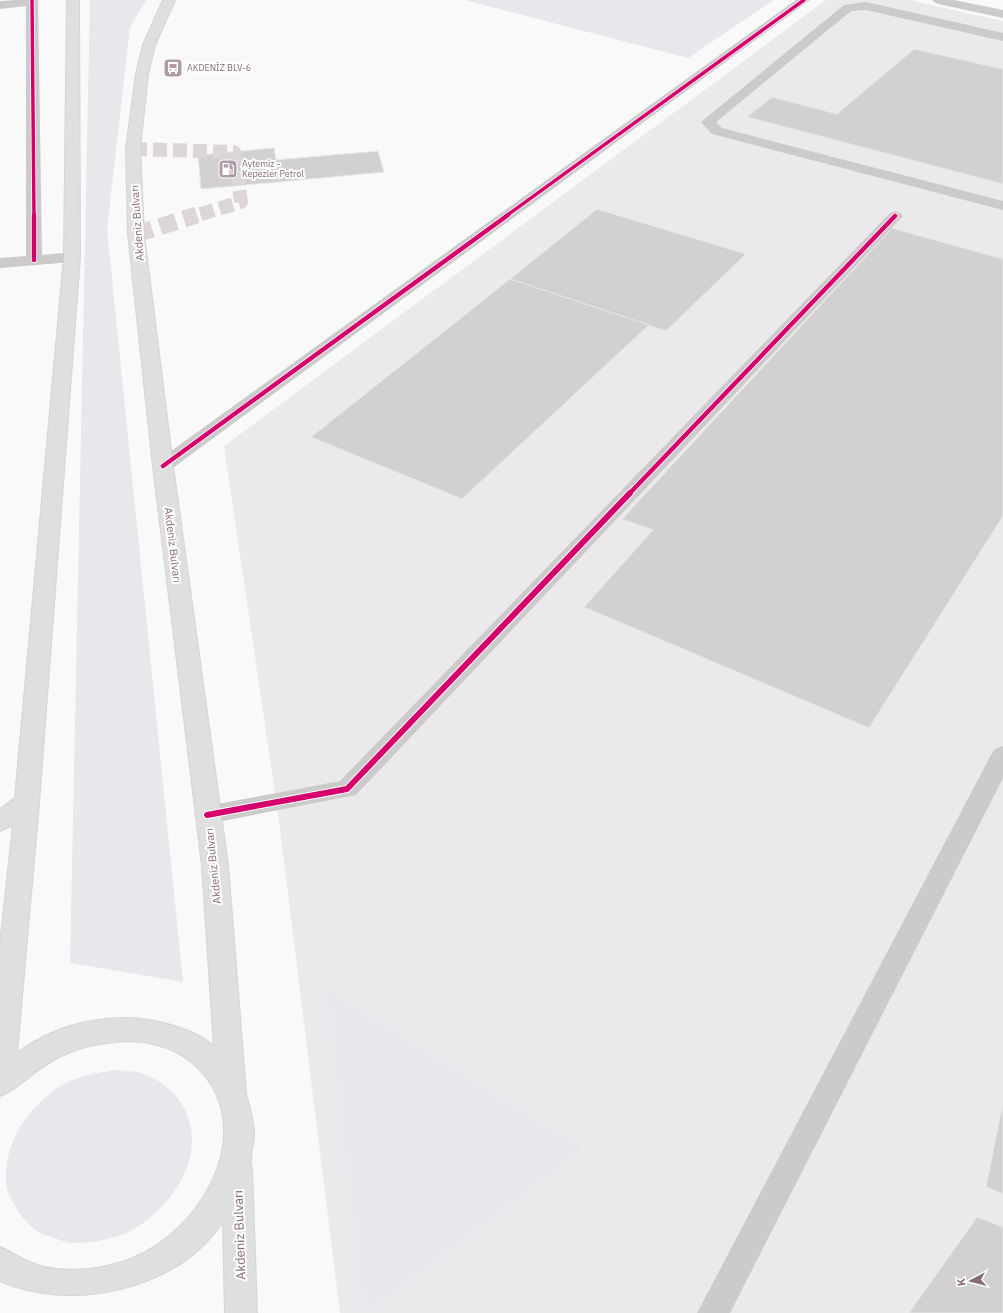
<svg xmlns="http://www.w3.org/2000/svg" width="1003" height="1313" viewBox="0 0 1003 1313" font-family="'IBM Plex Sans',sans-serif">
	<rect width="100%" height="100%" fill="#f9f9f9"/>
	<polygon fill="#ebe9eb" points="826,0 909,0 1003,21 1003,1313 340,1313 278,813 224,446"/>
	<g fill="#e7e8ec">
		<polygon points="90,0 146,0 130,27 107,229 183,982 70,963"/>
		<polygon points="465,0 774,0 688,58"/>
		<polygon points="328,991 581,1149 365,1313"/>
		<path d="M117 1070C126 1071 136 1071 144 1074 164 1081 181 1097 188 1117 203 1161 172 1205 136 1228 120 1238 90 1244 71 1243 64 1242 55 1238 48 1236 33 1232 21 1217 14 1204 12 1200 8 1195 7 1190 0 1150 25 1110 57 1088 75 1076 96 1073 117 1070Z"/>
	</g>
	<g fill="#d2d0d1" stroke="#e8e8e8">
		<polygon points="914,49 1003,69 1003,184 747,117 772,97 837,114"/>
		<polygon points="274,148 280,182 201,189 198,155"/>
		<polygon points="378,151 384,172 279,182 275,160"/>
		<polygon points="597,209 746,254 666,331 510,279"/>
		<polygon points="892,228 1003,259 1003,516 869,728 584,607 653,530 622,519"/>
		<polygon points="510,279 649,325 462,499 311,437"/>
		<polygon points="1003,1102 1003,1194 986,1187"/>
		<polygon points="977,1217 1003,1227 1003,1313 909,1313"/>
	</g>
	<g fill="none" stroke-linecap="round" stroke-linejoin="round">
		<polyline stroke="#dcd5d9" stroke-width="14" stroke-dasharray="14 6" stroke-linecap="butt" points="133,149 234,152 241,202 194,216"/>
		<polyline stroke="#dcd5d9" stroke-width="17" stroke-dasharray="17 8" stroke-linecap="butt" points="136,234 197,215"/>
		<g stroke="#d6d4d5" stroke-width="2">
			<path id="major" d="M67 0H79L80 257 39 803 17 1053C62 1020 121 1009 174 1026 188 1030 204 1036 214 1047L202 865 153 466 128 234 126 149 136 74 143 45 163 0H175L155 45 148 74 140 149 144 234 173 466 228 865 246 1094C250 1108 254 1120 254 1135 254 1146 248 1159 252 1169L257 1313H225L223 1221C181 1289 71 1313 0 1281V1247C15 1254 28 1263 44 1267 82 1275 125 1266 157 1245 213 1208 252 1124 199 1069 175 1044 140 1038 107 1043 80 1046 58 1055 37 1071 25 1080 14 1091 0 1096V945L13 825 0 831V809L15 798 64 257Z"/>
		</g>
		<g fill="#cccacb" fill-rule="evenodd">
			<polygon points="16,0 38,0 42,255 72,252 78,254 80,257 78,260 72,262 0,268 0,258 26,256 26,6 0,9 0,1"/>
			<polygon points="796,0 810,0 170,470 163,472 156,470 153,466 156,462"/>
			<polygon points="932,0 954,0 1003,10 1003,18 938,4 934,2"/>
			<polygon points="866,2 1003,33 1003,41 866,10 851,11 716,122 722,128 1003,201 1003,210 712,134 701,122 844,5"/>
			<polygon points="895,211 900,213 903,216 900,219 356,795 207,824 198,822 195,815 198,808 207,806 340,781 890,213"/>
			<polygon points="1003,746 1003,778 730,1313 697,1313 991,755 995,749"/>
		</g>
		<use href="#major" fill="#e0dfe0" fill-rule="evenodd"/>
		<g stroke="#fff" stroke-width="5">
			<g id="cycleway-far2">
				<polyline points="32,0 34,216"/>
				<polyline points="506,216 804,0"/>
			</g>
		</g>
		<g stroke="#fff" stroke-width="6">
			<g id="cycleway-far1">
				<polyline points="34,215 34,260"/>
				<polyline points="163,466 508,215"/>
				<polyline points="629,494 895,216"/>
			</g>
		</g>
		<g stroke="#fff" stroke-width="8">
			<polyline id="cycleway" points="207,815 347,789 630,493"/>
		</g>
		<use href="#cycleway-far2" stroke="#d6006c" stroke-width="3.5"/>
		<use href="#cycleway-far1" stroke="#d6006c" stroke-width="4.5"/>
		<use href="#cycleway" stroke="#d6006c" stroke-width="6"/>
	</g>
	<defs>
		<g id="bus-square" transform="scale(1)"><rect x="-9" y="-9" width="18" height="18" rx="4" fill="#af9ca6" stroke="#fff"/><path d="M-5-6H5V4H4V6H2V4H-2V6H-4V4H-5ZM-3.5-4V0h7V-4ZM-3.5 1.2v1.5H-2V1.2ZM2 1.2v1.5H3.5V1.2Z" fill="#fff"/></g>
		<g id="fuel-square" transform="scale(1)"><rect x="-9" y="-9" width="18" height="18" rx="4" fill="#af9ca6" stroke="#fff"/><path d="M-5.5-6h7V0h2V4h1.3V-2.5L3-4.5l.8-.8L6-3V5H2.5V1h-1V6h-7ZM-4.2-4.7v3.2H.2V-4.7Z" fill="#fff"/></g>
	</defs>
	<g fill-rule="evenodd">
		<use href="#bus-square" x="173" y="68"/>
		<use href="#fuel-square" x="228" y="169"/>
	</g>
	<g text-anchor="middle" stroke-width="4" stroke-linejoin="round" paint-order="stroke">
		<g font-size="9" fill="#876a79" stroke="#fff" text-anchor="start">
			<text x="187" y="71">AKDENİZ BLV-6</text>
			<text x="242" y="167">Aytemiz -<tspan x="242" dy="10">Kepezler Petrol</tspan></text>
		</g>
		<g font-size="11" fill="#876a79" stroke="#fff">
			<text transform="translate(137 223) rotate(-94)" y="4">Akdeniz Bulvarı</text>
			<text transform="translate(173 545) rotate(83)" y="4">Akdeniz Bulvarı</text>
			<text transform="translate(213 866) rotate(-96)" y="4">Akdeniz Bulvarı</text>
		</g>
		<g font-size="13" fill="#876a79" stroke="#fff">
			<text transform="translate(239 1235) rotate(-92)" y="5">Akdeniz Bulvarı</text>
		</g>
	</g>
	<g transform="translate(971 1281) rotate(263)" stroke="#ffffff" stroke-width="3" paint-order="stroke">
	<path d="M0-3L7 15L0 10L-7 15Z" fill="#876a79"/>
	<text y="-6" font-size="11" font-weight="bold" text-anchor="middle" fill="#876a79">K</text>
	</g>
</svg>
